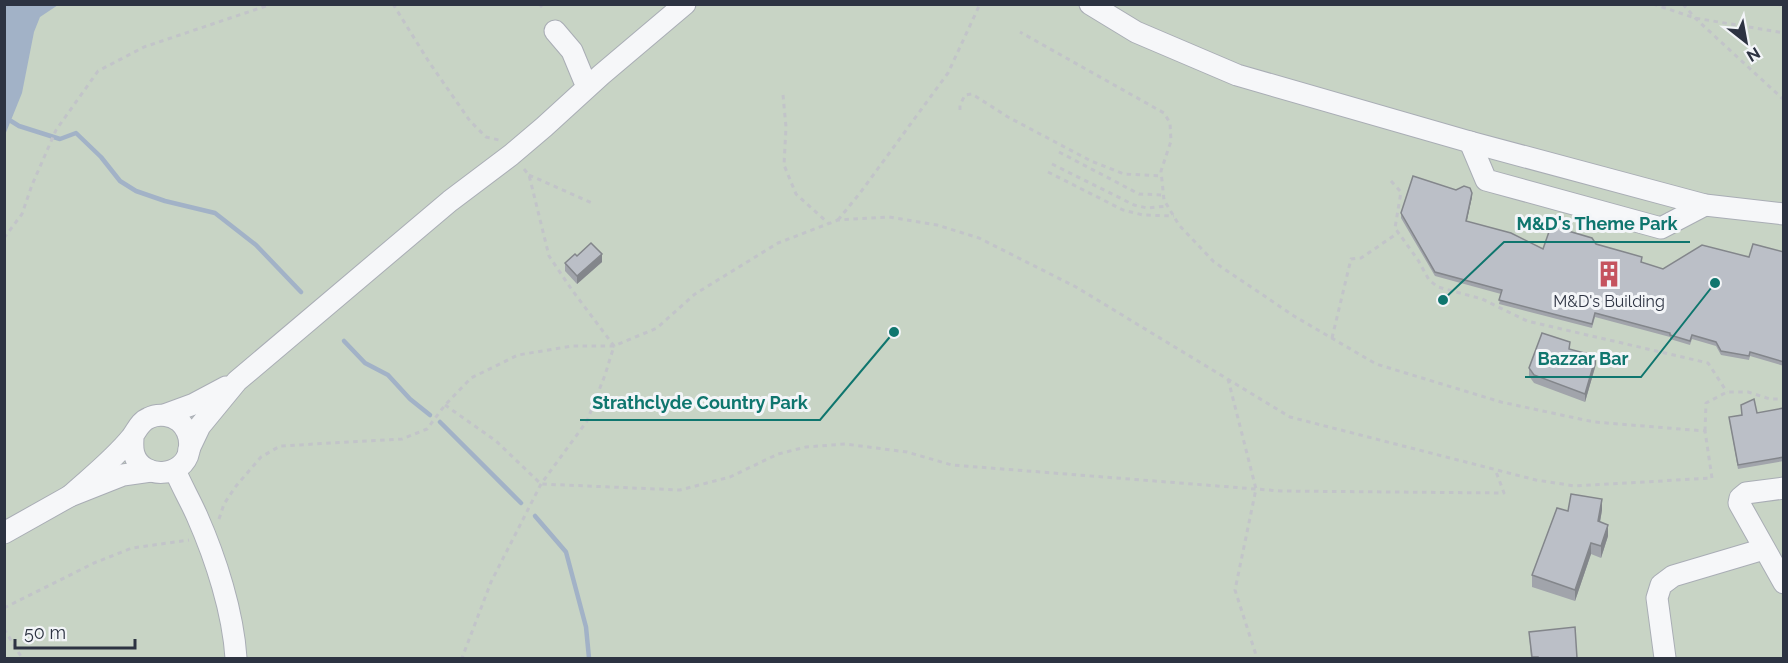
<svg xmlns="http://www.w3.org/2000/svg" width="1788" height="663" viewBox="0 0 1788 663" font-family="Raleway,sans-serif">
	<rect width="100%" height="100%" fill="#e4e6eb"/>
	<polygon fill="#c8d4c5" points="4,5 1783,5 1783,658 5,658"/>
	<polygon fill="#a2b2c7" points="5,4 58,5 40,17 34,32 22,93 5,135"/>
	<g fill="none" stroke-linecap="round" stroke-linejoin="round">
		<g stroke="#a2b2c7" stroke-width="4.5">
			<polyline points="11,121 19,126 60,139 76,133 101,157 120,181 136,191 165,201 215,213 256,245 301,292"/>
			<polyline points="344,341 365,363 388,375 410,399 430,415"/>
			<polyline points="440,422 521,503"/>
			<polyline points="535,516 566,552 586,627 589,658"/>
		</g>
		<g stroke="#a9adb5" stroke-width="23">
			<g id="minor">
				<polyline points="1090,4 1136,32 1237,75 1470,142 1705,205 1784,214"/>
				<polyline points="555,31 572,51 584,80"/>
				<polyline points="1470,142 1486,180 1661,228 1705,205"/>
				<polyline points="164,415 194,404 226,387"/>
				<polyline points="189,449 200,426 237,381 450,201 511,155 544,127 601,75 685,4"/>
				<path d="M175 470C181 485 190 500 197 516 216 559 233 612 236 658"/>
				<polyline points="1784,488 1746,493 1740,498 1739,503 1784,583"/>
				<path d="M70 496C91 477 113 460 131 438 137 431 139 422 149 418 158 413 171 415 179 421 188 429 191 440 189 451 184 478 142 480 134 454 132 448 133 442 133 436"/>
				<polyline points="4,533 70,496 123,475 151,471"/>
				<polyline points="1665,658 1657,598 1661,585 1673,576 1764,549"/>
			</g>
		</g>
		<g stroke="#c2c4c9" stroke-width="3" stroke-dasharray="4.5 4.5" stroke-linecap="butt">
			<polyline points="393,4 429,62 470,121 486,137 499,140"/>
			<polyline points="1653,4 1695,18 1784,33"/>
			<polyline points="1683,4 1695,18 1784,100"/>
			<polyline points="1776,4 1784,6"/>
			<polyline points="540,7 543,4"/>
			<polyline points="783,95 786,127 784,165 796,194 828,223"/>
			<polyline points="960,110 960,105 965,95 972,94 1008,117 1091,161 1124,174 1162,176"/>
			<polyline points="1059,152 1139,194 1164,195"/>
			<polyline points="1052,164 1134,205 1147,208 1168,206"/>
			<polyline points="524,169 529,175 549,256 572,290 614,346 657,328 695,294 778,243 838,220 889,217 937,225 979,238 1076,287 1290,417 1536,480 1575,486 1712,478 1705,431 1594,422 1501,402 1376,364 1294,316 1214,262 1179,225 1164,200 1161,171 1171,141 1170,123 1164,113 1020,32"/>
			<polyline points="1048,172 1123,210 1143,215 1174,216"/>
			<polyline points="529,175 592,203"/>
			<polyline points="1391,181 1401,192 1395,228 1418,260 1429,280 1438,287 1482,299 1527,321 1708,363 1727,392"/>
			<polyline points="838,220 860,193 948,73 980,4"/>
			<polyline points="4,238 22,214 32,185 56,130 98,71 144,47 272,4"/>
			<polyline points="1332,338 1351,259 1361,258 1398,233"/>
			<polyline points="1228,379 1256,489 1235,590 1257,658"/>
			<polyline points="445,405 496,441 541,484 680,490 730,477 778,454 806,447 845,444 907,452 952,465 1281,491 1504,493 1495,469"/>
			<polyline points="1705,431 1706,403 1727,392 1748,392 1770,399 1784,399"/>
			<polyline points="219,519 224,504 236,486 261,457 280,446 402,439 427,429 445,405 471,378 518,355 572,346 614,346 605,375 587,421 541,484 491,582 462,658"/>
			<polyline points="4,608 94,563 132,548 189,540"/>
			<polyline points="4,629 22,658"/>
		</g>
		<use href="#minor" stroke="#f6f7f9" stroke-width="21"/>
	</g>
	<g fill="#a1a4ab">
		<polygon points="1456,190 1472,197 1466,221 1543,249 1596,244 1642,263 1663,269 1784,252 1784,366 1750,356 1749,360 1721,355 1716,346 1692,339 1690,345 1670,339 1670,337 1595,317 1592,328 1499,304 1501,294 1435,276 1401,218 1401,213"/>
		<polygon points="577,256 602,262 577,284 565,271 565,263"/>
		<polygon points="1570,349 1596,364 1585,402 1534,383 1529,376 1529,368"/>
		<polygon points="1741,405 1757,413 1784,408 1784,461 1738,469 1729,417 1742,415"/>
		<polygon points="1602,510 1600,522 1608,536 1601,558 1591,554 1575,601 1532,587 1532,575 1568,511"/>
		<polygon points="1529,632 1577,658 1531,658"/>
	</g>
	<g fill="#83868b">
		<polygon points="1472,193 1472,197 1466,225 1466,221"/>
		<polygon points="602,254 602,262 577,284 577,276"/>
		<polygon points="1596,356 1596,364 1585,402 1585,394"/>
		<polygon points="1602,499 1602,510 1598,533 1598,521"/>
		<polygon points="1608,525 1608,536 1601,558 1601,546"/>
		<polygon points="1591,543 1591,554 1575,601 1575,590"/>
	</g>
	<g fill="#bbbfc7" stroke="#83868b" stroke-width="1.5">
		<polygon points="1413,176 1456,190 1464,186 1470,188 1472,193 1466,221 1511,233 1543,249 1551,226 1592,238 1596,244 1642,257 1641,262 1663,269 1702,245 1749,257 1753,244 1784,252 1784,362 1750,352 1749,356 1721,351 1716,342 1692,335 1690,341 1670,335 1670,333 1595,313 1592,324 1499,300 1502,290 1435,272 1401,213"/>
		<polygon points="591,243 602,254 577,276 565,263 575,254 577,256"/>
		<polygon points="1542,333 1570,342 1569,349 1596,356 1585,394 1534,375 1529,368"/>
		<polygon points="1754,399 1757,413 1784,408 1784,457 1738,465 1729,417 1742,415 1741,405"/>
		<polygon points="1571,494 1602,499 1598,521 1608,525 1601,546 1591,543 1575,590 1532,575 1557,508 1568,511"/>
		<polygon points="1575,627 1577,658 1538,658 1538,657 1532,657 1529,632"/>
	</g>
	<defs>
		<g id="building-bare" transform="scale(2.07)"><path d="M-4-6H4V6H1V3H-1V6H-4ZM-2.5-4.3h1.7v1.8h-1.7ZM.8-4.3h1.7v1.8H.8ZM-2.5-1h1.7V.8h-1.7ZM.8-1h1.7V.8H.8Z" fill="#c5535e" stroke="#f3f5f8" stroke-width="2.5" paint-order="stroke"/></g>
	</defs>
	<g fill-rule="evenodd">
		<use href="#building-bare" x="1609" y="274"/>
	</g>
	<g text-anchor="middle" stroke-width="6" stroke-linejoin="round" paint-order="stroke">
		<g font-size="16" fill="#2d3342" stroke="#f3f5f8">
			<text x="1609" y="307">M&amp;D's Building</text>
		</g>
	</g>
	<path fill="none" stroke="#0f766e" stroke-width="2" d="M1443 300L1504 242H1690M1715 283L1641 377H1525M894 332L820 420H580"/>
	<g fill="#0f766e" stroke="#f3f5f8" stroke-width="2">
		<circle cx="1443" cy="300" r="6"/>
		<circle cx="1715" cy="283" r="6"/>
		<circle cx="894" cy="332" r="6"/>
	</g>
	<g font-size="18" text-anchor="middle" font-weight="bold" fill="#0f766e" stroke="#f3f5f8" stroke-width="6" stroke-linejoin="round" paint-order="stroke">
		<text x="1597" y="230">M&amp;D's Theme Park</text>
		<text x="1583" y="365">Bazzar Bar</text>
		<text x="700" y="409">Strathclyde Country Park</text>
	</g>
	<rect width="1788" height="663" fill="none" stroke="#2d3342" stroke-width="12"/>
	<g transform="translate(1746 42) rotate(149)" stroke="#f3f5f8" stroke-width="4.5" paint-order="stroke">
	<path d="M0-4.5L10 22L0 15L-10 22Z" fill="#2d3342"/>
	<text y="-9" font-size="16" font-weight="bold" text-anchor="middle" fill="#2d3342">N</text>
	</g>
	<path d="M15 639v9h120v-9" fill="none" stroke="#2d3342" stroke-width="3"/>
	<text x="24" y="639" font-size="18" fill="#2d3342" stroke="#f3f5f8" stroke-width="4.5" paint-order="stroke">50 m</text>
</svg>
